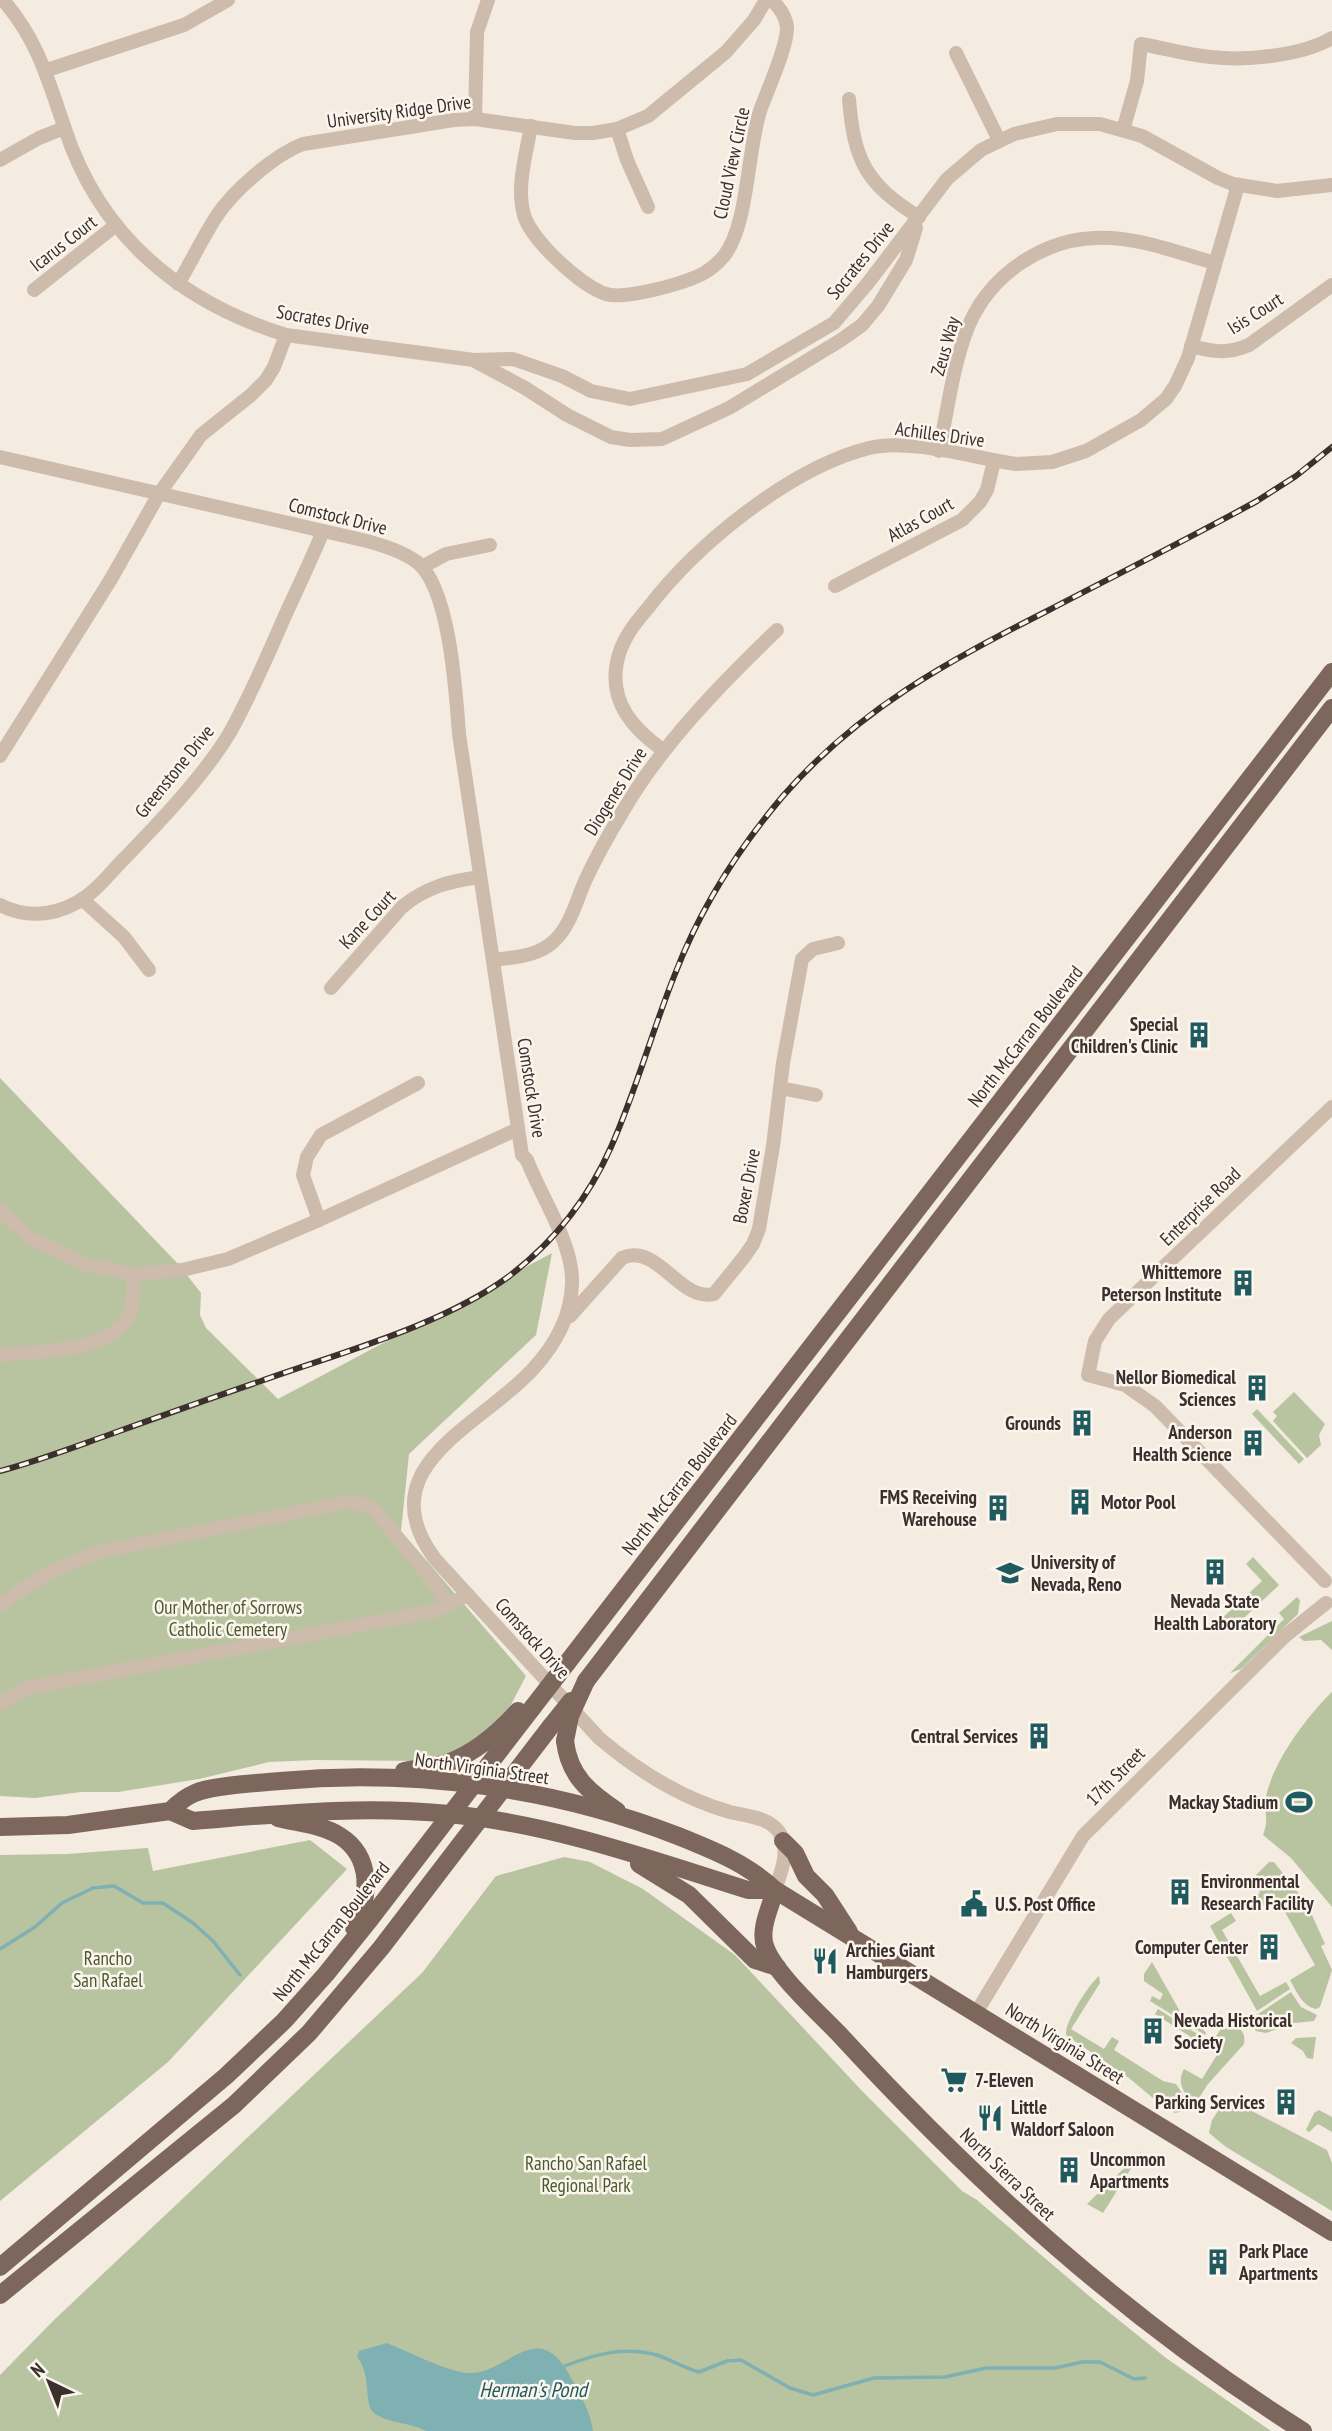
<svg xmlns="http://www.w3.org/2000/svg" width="1332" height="2431" viewBox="0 0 1332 2431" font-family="'PT Sans Narrow',sans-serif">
	<rect width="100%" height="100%" fill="#f4ebe1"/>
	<g fill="#b8c4a0">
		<polygon points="0,1078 179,1265 201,1293 200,1315 206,1328 278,1399 552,1253 536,1335 409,1454 401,1531 526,1676 506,1714 493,1729 454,1751 424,1761 315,1760 269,1762 199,1779 118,1792 81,1792 35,1798 0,1796"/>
		<polygon points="1294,1392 1325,1424 1319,1435 1321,1445 1307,1458 1273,1421 1277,1416 1273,1412"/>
		<polygon points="1257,1409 1304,1459 1299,1464 1252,1414"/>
		<polygon points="1253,1557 1279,1585 1229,1632 1219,1621 1262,1581 1246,1564"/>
		<polygon points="1297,1597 1300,1600 1298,1614 1241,1669 1230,1673 1284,1619 1279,1613"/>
		<polygon points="1332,1621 1332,1650 1321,1640 1304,1641 1299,1637"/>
		<path d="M1332 1692V1907L1291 1858 1263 1835C1270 1817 1263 1813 1266 1797 1273 1761 1308 1715 1332 1692Z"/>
		<polygon points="310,1840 347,1869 168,2062 0,2201 0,1855 67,1854 148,1848 153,1871"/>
		<polygon points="564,1857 590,1862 643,1889 735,1955 864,2093 962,2191 977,2200 1095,2301 1166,2358 1271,2431 0,2431 0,2375 54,2320 422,1973 496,1876"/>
		<path d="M1269 1862H1274L1307 1904 1325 1944 1321 1946 1332 1970 1320 2007 1316 2009C1302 2006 1297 1992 1290 1980L1315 1965 1277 1898 1262 1906 1256 1895 1260 1893 1254 1877Z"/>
		<polygon points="1231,1913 1236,1921 1222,1930 1260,1996 1286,1982 1290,1989 1257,2011 1210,1926"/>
		<polygon points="1152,1962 1186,2022 1194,2018 1206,2033 1205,2035 1150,2001 1152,1996 1160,2000 1163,1994 1144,1981 1144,1974"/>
		<path d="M1099 1976 1100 1983 1071 2029 1104 2049 1112 2037 1119 2041 1114 2050 1163 2081 1176 2084 1190 2105 1188 2110 1175 2113 1160 2104 1129 2078 1066 2035C1064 2023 1089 1984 1099 1976Z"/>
		<polygon points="1291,1992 1301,2007 1317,2015 1314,2021 1294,2023 1266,2033 1256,2031 1249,2020"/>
		<polygon points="1158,2009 1199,2035 1184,2048 1191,2037 1155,2014"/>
		<path d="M1231 2024C1241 2027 1246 2034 1244 2044L1208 2084 1195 2104C1184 2094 1176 2083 1184 2069L1202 2079 1225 2042 1216 2036 1221 2029Z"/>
		<polygon points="1316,2037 1313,2059 1307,2058 1303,2051 1291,2043 1296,2038"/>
		<polygon points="1227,2098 1327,2150 1332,2163 1332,2211 1226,2147 1209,2133 1212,2120"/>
		<polygon points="1319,2110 1332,2117 1332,2132 1318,2124 1309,2132 1306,2130 1314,2113"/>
		<polygon points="1142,2151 1103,2213 1087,2204"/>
	</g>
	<path fill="#7fb0b2" d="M387 2343C407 2351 448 2372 468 2373 508 2375 537 2315 570 2376 579 2392 591 2413 593 2431H426C410 2422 389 2424 374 2413 363 2404 372 2374 357 2357L359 2351Z"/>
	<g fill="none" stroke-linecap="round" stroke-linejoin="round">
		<g stroke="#7fb0b2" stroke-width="3.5">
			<polyline points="0,1949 35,1927 62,1903 93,1888 114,1886 143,1903 163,1903 193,1923 213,1941 240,1975"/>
			<path d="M565 2366C595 2354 625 2346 657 2355 671 2360 685 2368 699 2372L727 2361 741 2360 790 2388 813 2395 874 2378 945 2377 986 2368H1055L1082 2362H1100L1134 2379 1145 2378"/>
		</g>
		<g stroke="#cdbbac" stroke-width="14">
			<path d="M3 0C38 40 48 80 65 129 100 236 180 302 286 335L474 360 513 359 562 376 591 391 630 399 747 374 834 323 868 283 947 179 981 150 1014 134 1057 124H1100L1142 136 1218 178 1233 184 1277 191 1332 185"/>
			<polyline points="956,53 999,140"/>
			<polyline points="47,70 184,25 228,0"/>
			<path d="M849 99C854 161 866 184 919 217"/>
			<polyline points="475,119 477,32 488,0"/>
			<path d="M531 126C526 155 516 187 524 215 531 240 582 287 606 294 625 300 686 283 704 273 711 269 718 263 724 256 749 224 747 148 761 108 768 89 788 45 787 27 786 16 780 8 772 0"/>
			<polyline points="617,129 627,160 648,207"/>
			<path d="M1123 130 1137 81 1141 44C1164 48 1187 55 1211 57 1246 61 1301 56 1332 38"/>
			<polyline points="0,160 39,138 64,128"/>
			<path d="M178 284C191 262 202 239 216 217 233 191 274 155 303 144L454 120 475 119 575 133H593L617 129 648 116 726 52 754 20 766 0"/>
			<polyline points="34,290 116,225"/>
			<path d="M1191 346C1213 352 1228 354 1249 345L1332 285"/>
			<polyline points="475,361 525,388 567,415 611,437 630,440 662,439 729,408 841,340 862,325 878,306 906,260 916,228"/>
			<path d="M939 451C947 413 952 372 965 335 986 275 1046 234 1111 238 1146 240 1182 254 1215 263"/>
			<path d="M0 457 367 541C384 546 402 551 417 562 450 588 456 694 459 734L522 1155 527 1160C541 1197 574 1245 572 1284 571 1317 555 1345 533 1369 483 1425 366 1466 435 1559L599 1738C638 1771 680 1798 730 1812 747 1816 768 1817 779 1832 791 1850 781 1872 775 1890"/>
			<polyline points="422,567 446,554 490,545"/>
			<polyline points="835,586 962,520 980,502 987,490 994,461"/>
			<path d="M663 750C633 729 609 702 617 662 621 641 634 624 648 608 697 544 790 468 869 448 910 438 974 458 1016 464L1052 462 1086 451 1141 420 1166 399 1175 386 1188 358 1238 185"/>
			<polyline points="0,756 111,579 159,494 201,435 251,395 266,380 274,367 286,335"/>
			<polyline points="82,899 124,937 149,970"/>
			<path d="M0 905C25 918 52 916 76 903 93 894 106 878 119 864 155 827 203 777 229 734 250 697 267 657 284 618 297 589 311 561 323 531"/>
			<path d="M493 960C514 957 536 957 553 942 570 927 576 902 585 881 596 857 609 834 623 811 662 744 721 684 777 630"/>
			<path d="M331 988 402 907C426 887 450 881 480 877"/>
			<polyline points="418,1083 321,1135 307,1157 303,1175 319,1220 518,1129"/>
			<polyline points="780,1088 816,1095"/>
			<polyline points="0,1211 30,1238 84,1264 134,1274 182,1270 228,1259 319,1220"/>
			<path d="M570 1316 622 1258C658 1242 679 1302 714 1294L744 1257 753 1244 759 1229 773 1146 783 1063 802 959 813 949 838 943"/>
			<path d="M0 1355C39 1351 106 1353 128 1317 135 1307 133 1286 134 1274"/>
			<polyline points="1325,1581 1155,1406 1125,1385 1088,1375 1095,1341 1109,1319 1332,1107"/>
			<polyline points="0,1605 30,1584 61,1567 103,1551 348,1502 367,1505 375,1510 436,1585 448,1604"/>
			<polyline points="0,1704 27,1688 435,1611 468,1595"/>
			<polyline points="976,2013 1083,1836 1285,1636 1326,1603"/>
		</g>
		<g stroke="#7d675c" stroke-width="18">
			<polyline points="567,1663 1332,672"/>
			<polyline points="586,1681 1332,708"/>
			<path d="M565 1741C569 1776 589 1792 617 1811"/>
			<path d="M404 1771C418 1768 433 1767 447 1763 475 1753 499 1732 518 1711"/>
			<path d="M170 1811 193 1821C279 1814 363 1805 449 1814 552 1824 650 1859 748 1890H775"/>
			<path d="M278 1818C298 1823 323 1825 340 1836 373 1857 370 1898 354 1928"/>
			<path d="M0 1827 68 1825 170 1811C177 1804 185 1797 195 1793 213 1785 259 1783 280 1781 413 1769 553 1787 678 1836 713 1850 748 1864 775 1890L1332 2232"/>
			<polyline points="783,1841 795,1853 806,1876 825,1895 849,1932"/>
			<polyline points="639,1864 689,1895 755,1960 777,1967"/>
			<path d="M775 1890C771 1906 759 1929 765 1946 773 1972 820 2014 840 2035 979 2186 1128 2321 1303 2431"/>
			<polyline points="0,2267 226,2076 284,2021 326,1974 371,1918 533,1707"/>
			<polyline points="0,2295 234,2105 309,2033 381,1948 551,1726"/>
		</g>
		<g stroke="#3b302b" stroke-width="6">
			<path id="rail" d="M0 1471C38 1461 74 1447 111 1434 161 1416 211 1398 261 1381 339 1353 441 1326 508 1277 553 1243 588 1199 611 1147 636 1091 652 1031 675 974 700 909 738 849 783 796 860 708 947 662 1049 610 1118 574 1188 539 1257 501L1296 476 1332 447"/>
		</g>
		<use href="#rail" stroke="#fbf5ee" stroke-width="3.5" stroke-dasharray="10" stroke-linecap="butt"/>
		<g stroke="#7d675c" stroke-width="18">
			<polyline points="533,1707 567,1663"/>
			<polyline points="551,1726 571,1701"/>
			<polyline points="565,1741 570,1716 586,1681"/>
		</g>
	</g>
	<defs>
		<g id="building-bare" transform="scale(2.1)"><path d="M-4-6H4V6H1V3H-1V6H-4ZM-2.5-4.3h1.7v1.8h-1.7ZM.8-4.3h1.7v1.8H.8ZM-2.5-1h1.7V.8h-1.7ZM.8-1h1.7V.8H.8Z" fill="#1f5a5e" stroke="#fbf5ee" stroke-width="2.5" paint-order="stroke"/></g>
		<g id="university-bare" transform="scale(2.1)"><path d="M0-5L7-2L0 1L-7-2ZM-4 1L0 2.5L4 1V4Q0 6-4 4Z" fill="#1f5a5e" stroke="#fbf5ee" stroke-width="2.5" paint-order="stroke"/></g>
		<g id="stadium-bare" transform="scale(2.1)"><path d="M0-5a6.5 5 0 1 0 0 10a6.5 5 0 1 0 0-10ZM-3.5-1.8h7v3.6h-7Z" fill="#1f5a5e" stroke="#fbf5ee" stroke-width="2.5" paint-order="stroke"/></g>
		<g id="civic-bare" transform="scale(2.1)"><path d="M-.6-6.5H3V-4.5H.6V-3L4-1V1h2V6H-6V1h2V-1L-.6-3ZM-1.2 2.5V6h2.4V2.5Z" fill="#1f5a5e" stroke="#fbf5ee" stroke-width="2.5" paint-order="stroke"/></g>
		<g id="restaurant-bare" transform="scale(2.1)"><path d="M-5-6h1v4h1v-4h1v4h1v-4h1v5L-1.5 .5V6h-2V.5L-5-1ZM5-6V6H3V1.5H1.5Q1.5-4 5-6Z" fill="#1f5a5e" stroke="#fbf5ee" stroke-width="2.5" paint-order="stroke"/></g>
		<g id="supermarket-bare" transform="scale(2.1)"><path d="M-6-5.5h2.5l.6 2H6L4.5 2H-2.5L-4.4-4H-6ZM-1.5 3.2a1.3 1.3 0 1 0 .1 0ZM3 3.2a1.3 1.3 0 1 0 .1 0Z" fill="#1f5a5e" stroke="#fbf5ee" stroke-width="2.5" paint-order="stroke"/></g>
	</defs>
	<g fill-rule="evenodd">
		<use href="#building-bare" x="1199" y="1035"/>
		<use href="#building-bare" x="1243" y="1283"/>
		<use href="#building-bare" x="1257" y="1388"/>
		<use href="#building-bare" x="1082" y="1423"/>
		<use href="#building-bare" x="1253" y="1443"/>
		<use href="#building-bare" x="1080" y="1502"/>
		<use href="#building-bare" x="998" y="1508"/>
		<use href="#building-bare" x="1215" y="1572"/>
		<use href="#university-bare" x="1010" y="1573"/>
		<use href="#building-bare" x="1039" y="1736"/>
		<use href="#stadium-bare" x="1299" y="1802"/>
		<use href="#building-bare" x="1180" y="1892"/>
		<use href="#civic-bare" x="974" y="1904"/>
		<use href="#building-bare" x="1269" y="1947"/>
		<use href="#restaurant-bare" x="825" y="1961"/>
		<use href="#building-bare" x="1153" y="2031"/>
		<use href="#supermarket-bare" x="954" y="2080"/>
		<use href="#building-bare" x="1286" y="2102"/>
		<use href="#restaurant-bare" x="990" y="2118"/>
		<use href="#building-bare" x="1069" y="2170"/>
		<use href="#building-bare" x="1218" y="2262"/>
	</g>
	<g text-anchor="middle" stroke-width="5" stroke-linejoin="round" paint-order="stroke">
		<g font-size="19" fill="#3b302b" stroke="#fbf5ee">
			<text transform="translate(399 111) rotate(-8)" y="7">University Ridge Drive</text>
			<text transform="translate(731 163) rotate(-78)" y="7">Cloud View Circle</text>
			<text transform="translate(63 243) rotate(-38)" y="7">Icarus Court</text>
			<text transform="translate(860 260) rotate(-51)" y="7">Socrates Drive</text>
			<text transform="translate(1255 313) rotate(-32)" y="7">Isis Court</text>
			<text transform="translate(323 319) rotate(10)" y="7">Socrates Drive</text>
			<text transform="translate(945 346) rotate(-74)" y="7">Zeus Way</text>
			<text transform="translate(940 434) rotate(8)" y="7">Achilles Drive</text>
			<text transform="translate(338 516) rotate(14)" y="7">Comstock Drive</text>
			<text transform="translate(920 519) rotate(-29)" y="7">Atlas Court</text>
			<text transform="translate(174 771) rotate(-51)" y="7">Greenstone Drive</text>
			<text transform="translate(615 791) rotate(-58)" y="7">Diogenes Drive</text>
			<text transform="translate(367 919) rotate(-47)" y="7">Kane Court</text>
			<text transform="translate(1025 1036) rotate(-52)" y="7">North McCarran Boulevard</text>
			<text transform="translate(532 1088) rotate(81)" y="7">Comstock Drive</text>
			<text transform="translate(746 1186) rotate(-79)" y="7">Boxer Drive</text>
			<text transform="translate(1200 1206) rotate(-44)" y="7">Enterprise Road</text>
			<text transform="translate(679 1484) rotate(-52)" y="7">North McCarran Boulevard</text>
			<text transform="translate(533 1638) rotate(48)" y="7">Comstock Drive</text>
			<text transform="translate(482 1768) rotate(8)" y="7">North Virginia Street</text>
			<text transform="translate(1115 1776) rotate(-45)" y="7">17th Street</text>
			<text transform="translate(331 1931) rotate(-51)" y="7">North McCarran Boulevard</text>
			<text transform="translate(1065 2043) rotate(32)" y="7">North Virginia Street</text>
			<text transform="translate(1008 2174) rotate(44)" y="7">North Sierra Street</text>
		</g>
		<g font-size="19" font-weight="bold" fill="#3b302b" stroke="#fbf5ee" text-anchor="end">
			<text x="1178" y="1031">Special<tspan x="1178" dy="22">Children's Clinic</tspan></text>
			<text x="1222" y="1279">Whittemore<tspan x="1222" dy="22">Peterson Institute</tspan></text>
			<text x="1236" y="1384">Nellor Biomedical<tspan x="1236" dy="22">Sciences</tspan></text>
			<text x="1061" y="1430">Grounds</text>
			<text x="1232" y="1439">Anderson<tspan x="1232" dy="22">Health Science</tspan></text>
			<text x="977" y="1504">FMS Receiving<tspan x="977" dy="22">Warehouse</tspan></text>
			<text x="1101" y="1509" text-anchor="start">Motor Pool</text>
			<text x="1031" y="1569" text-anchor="start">University of<tspan x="1031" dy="22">Nevada, Reno</tspan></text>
			<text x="1215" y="1608" text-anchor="middle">Nevada State<tspan x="1215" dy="22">Health Laboratory</tspan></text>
			<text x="1018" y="1743">Central Services</text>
			<text x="1278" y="1809">Mackay Stadium</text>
			<text x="1201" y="1888" text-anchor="start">Environmental<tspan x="1201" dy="22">Research Facility</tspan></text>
			<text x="995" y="1911" text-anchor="start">U.S. Post Office</text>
			<text x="1248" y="1954">Computer Center</text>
			<text x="846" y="1957" text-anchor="start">Archies Giant<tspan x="846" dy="22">Hamburgers</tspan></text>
			<text x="1174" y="2027" text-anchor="start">Nevada Historical<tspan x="1174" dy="22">Society</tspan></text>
			<text x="975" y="2087" text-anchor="start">7-Eleven</text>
			<text x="1265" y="2109">Parking Services</text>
			<text x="1011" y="2114" text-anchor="start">Little<tspan x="1011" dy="22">Waldorf Saloon</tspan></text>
			<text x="1090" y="2166" text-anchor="start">Uncommon<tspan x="1090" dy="22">Apartments</tspan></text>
			<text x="1239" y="2258" text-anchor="start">Park Place<tspan x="1239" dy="22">Apartments</tspan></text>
		</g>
		<g font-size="19" fill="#4a5a2e" stroke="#fbf5ee">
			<text x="228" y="1614">Our Mother of Sorrows<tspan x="228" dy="22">Catholic Cemetery</tspan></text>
			<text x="108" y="1965">Rancho<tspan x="108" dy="22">San Rafael</tspan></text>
			<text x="586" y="2170">Rancho San Rafael<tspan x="586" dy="22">Regional Park</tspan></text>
		</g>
		<g font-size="21" font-style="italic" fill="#1f5a5e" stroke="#fbf5ee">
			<text x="533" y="2397">Herman's Pond</text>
		</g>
	</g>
	<g transform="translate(49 2382) rotate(317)" stroke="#fbf5ee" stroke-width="5" paint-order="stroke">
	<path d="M0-5L12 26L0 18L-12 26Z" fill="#3b302b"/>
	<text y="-10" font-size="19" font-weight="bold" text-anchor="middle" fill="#3b302b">N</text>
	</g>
</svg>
